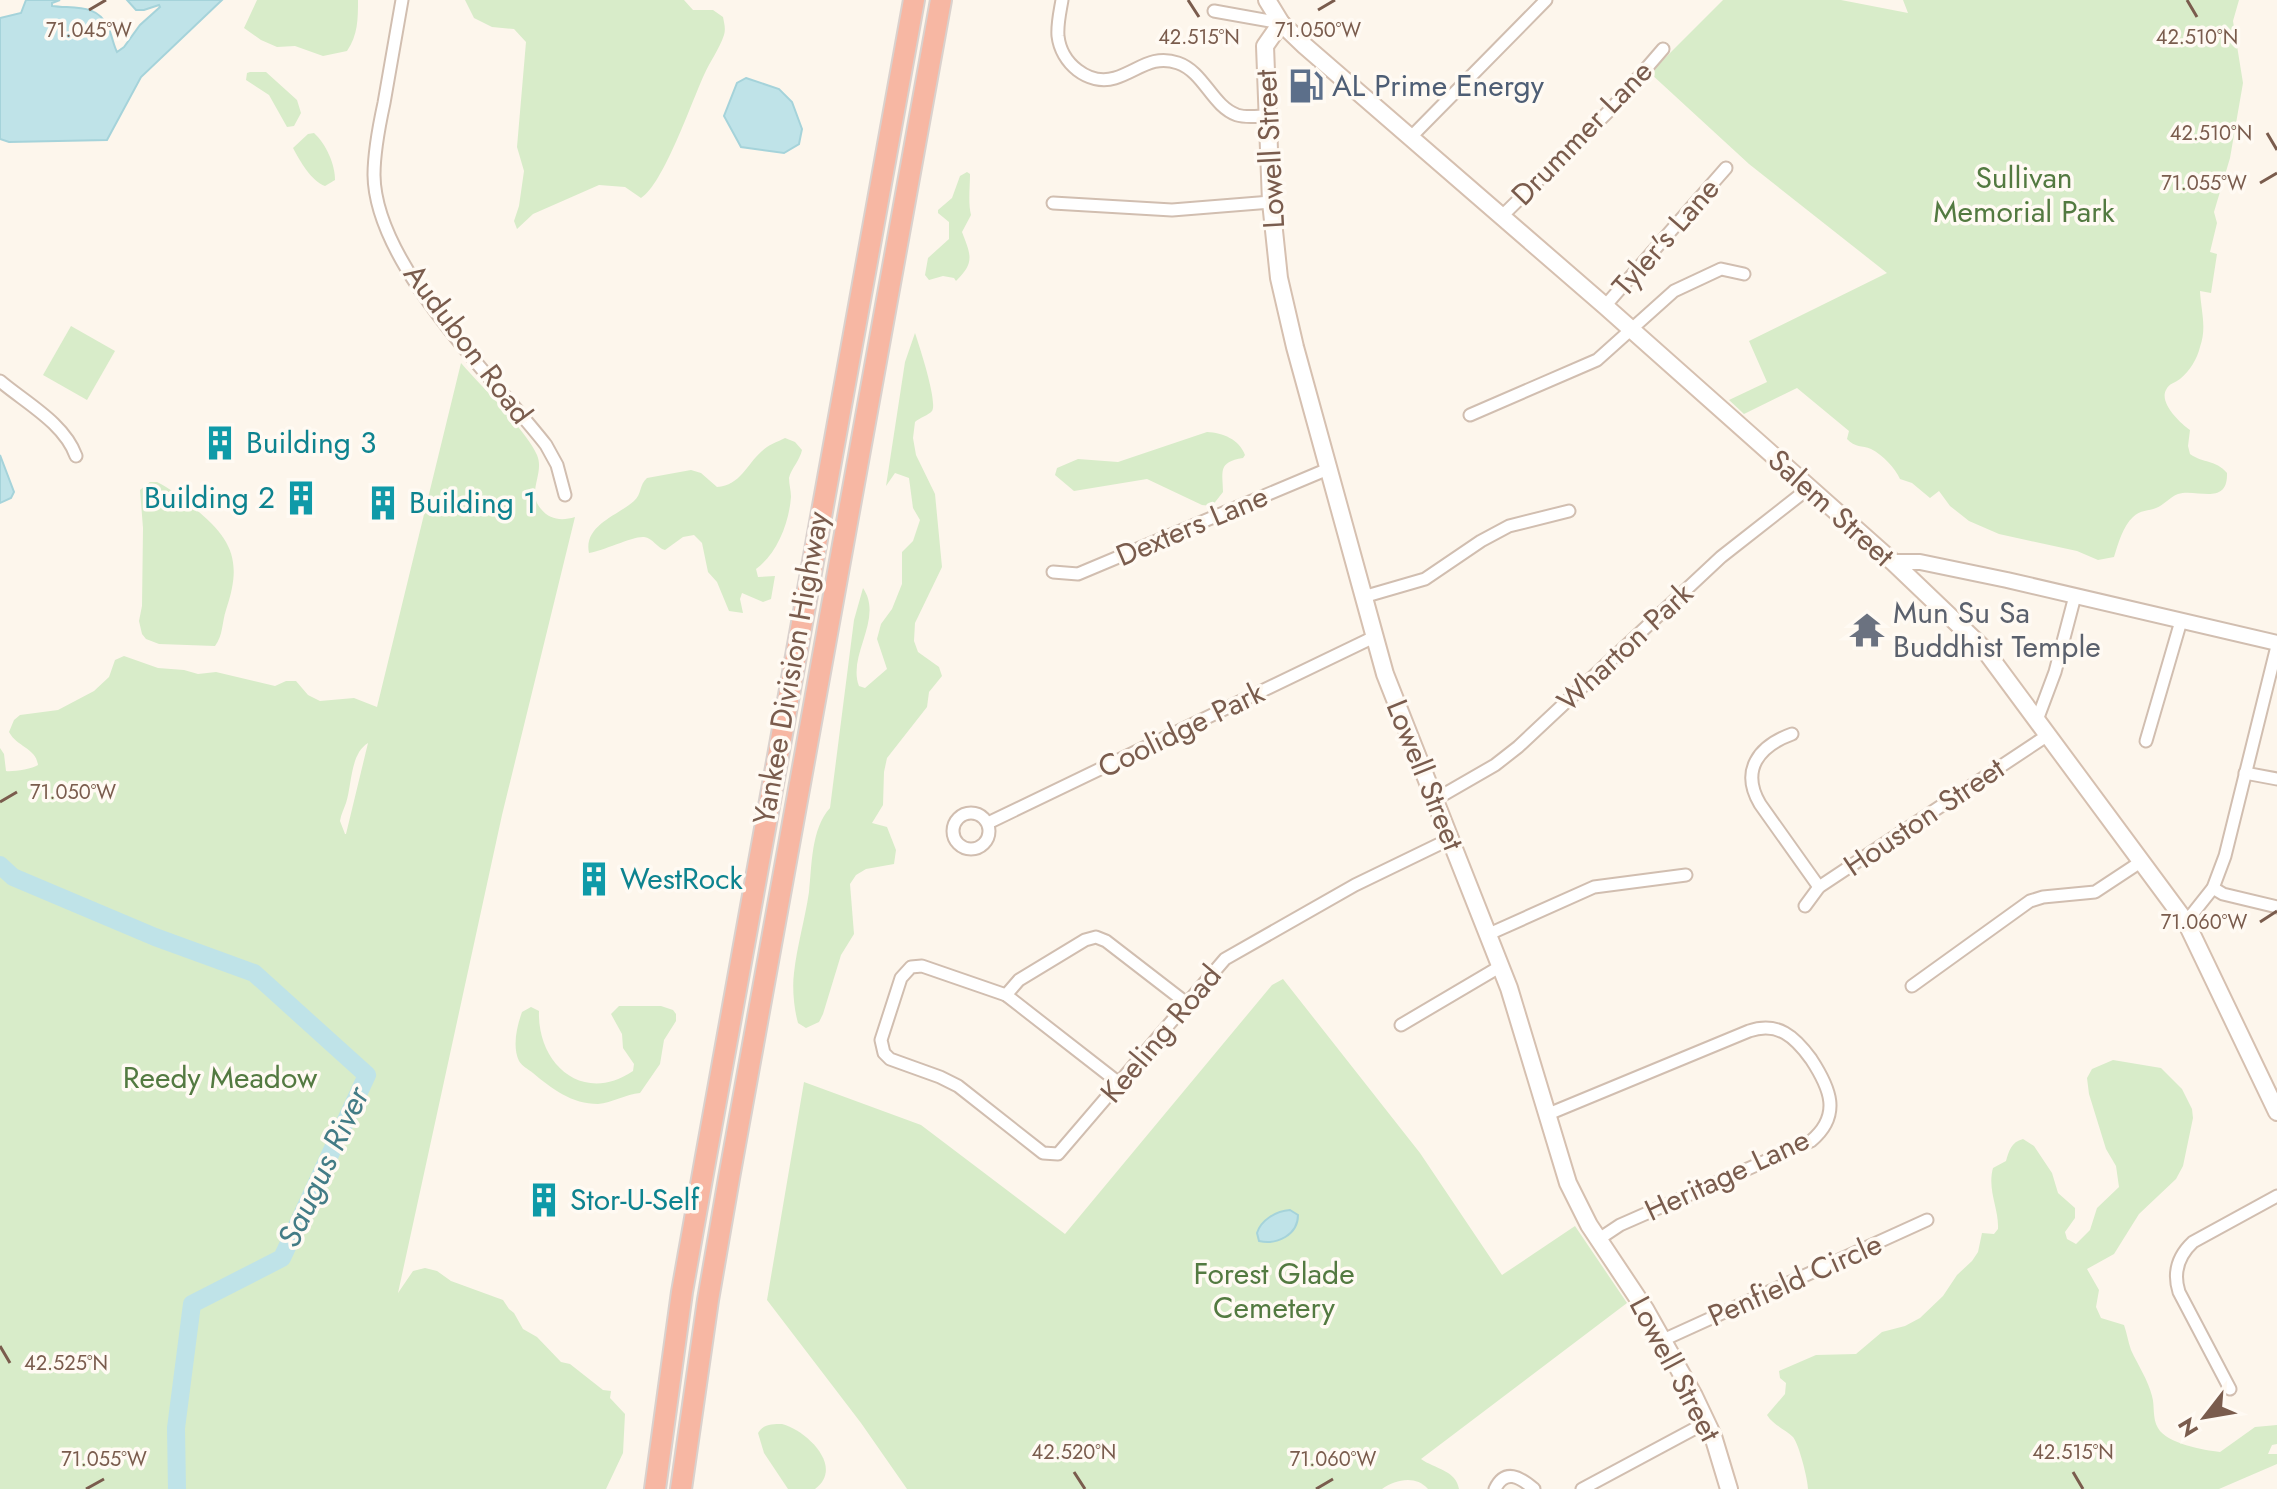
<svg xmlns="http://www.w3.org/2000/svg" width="2277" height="1489" viewBox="0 0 2277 1489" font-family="Jost,sans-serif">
	<rect width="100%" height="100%" fill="#fdf6ec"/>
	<g fill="#d8ecc9" fill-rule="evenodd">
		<path d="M257 0H358C358 19 358 35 347 51L323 56 295 46 277 47 261 40 244 28Z"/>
		<path d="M465 0H684L693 10H713L723 17C724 23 726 28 724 35 719 50 710 61 704 75 692 101 663 185 641 198L625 187 599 185 533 214 517 229 514 221 519 206 524 171 517 147 526 42 514 29 492 27 474 18Z"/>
		<path d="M1723 0H1841L1908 13 1903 0H2239L2233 21 2243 83 2230 158 2214 212 2217 223 2210 252 2217 254 2211 293 2200 291C2201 311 2207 327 2200 347 2197 359 2190 371 2180 379 2175 383 2169 383 2166 390 2159 403 2180 423 2190 430L2188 446 2190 454C2204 464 2215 459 2227 473 2228 507 2196 488 2178 494 2170 497 2164 505 2156 508 2149 511 2140 510 2133 517 2123 526 2118 544 2114 557L2098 560 2077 551 1999 534 1969 521 1950 506 1939 491 1930 498 1912 483 1900 479C1895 468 1883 455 1871 449 1862 445 1855 448 1847 439L1849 431 1797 388 1744 414 1729 400 1767 382 1749 341 1887 273 1749 164 1650 73Z"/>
		<polygon points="250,72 266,72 297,100 301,113 294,126 287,127 269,95 246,80 247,73"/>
		<path d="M314 133C326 144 335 164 335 180L325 186C311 181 300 161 293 148L308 134Z"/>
		<path d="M967 172 970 174C970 187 968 203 971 215L962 232C971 255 975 263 956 281L954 278 943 276 929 280 925 275 928 258 949 239V222L938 213V210L952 198 960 176Z"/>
		<polygon points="71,326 115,351 87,400 43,375"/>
		<path d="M915 333C919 345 938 402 932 411 929 415 919 418 915 422L913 438 916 455 935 494 942 567 915 623 914 641 918 652 939 667 942 676 929 692 927 707 887 758 884 772 883 805 872 823 887 827 896 850 894 864 866 869 856 875 850 884 854 934 841 955 823 1014 819 1022 806 1028 798 1023C794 1009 792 988 794 973 797 946 805 919 809 892 812 865 811 829 830 808L854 620 863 588C884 619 847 655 859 686L865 688 887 669 877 639 881 624 892 609 902 584V552L913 541 920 520 913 508 909 478 895 473 886 486 905 362Z"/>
		<path d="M461 363C480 385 527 431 537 455 545 474 526 492 541 509 550 520 562 521 575 517L502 815 398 1293 413 1271 425 1268 437 1271 451 1281 503 1300 509 1309 514 1313 523 1329 537 1337 561 1362 570 1364 603 1390 611 1391 610 1398 625 1414 623 1453 606 1489H0V748L4 754 6 771C12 772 32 769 38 765 36 748 17 747 9 732L14 720 20 715 58 710 94 691 109 677 115 660 124 656 158 668 184 670 198 674 216 672 275 686 286 681H296L308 695 320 701 354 698 377 707ZM368 743 346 834H345L340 821C341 814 344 809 346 803 352 785 350 754 368 743Z"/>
		<path d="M1207 432C1223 433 1239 439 1245 455L1243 458C1217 462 1223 472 1223 492L1212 506 1202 505 1147 479 1074 491 1055 475 1057 468 1078 459 1118 462Z"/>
		<path d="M785 438 795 442 802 450C800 460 791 469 789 478 789 484 791 491 791 497 789 523 777 554 756 569L758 577 775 576 771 599 763 602 742 593 740 599 743 613 729 611 717 582 708 572 702 543 694 535 683 537 665 550C657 548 653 538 644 537 633 536 603 551 589 553 583 525 619 515 634 501 642 494 639 485 647 478L691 470 701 473 717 487C741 485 746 465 762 451 768 445 777 442 785 438Z"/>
		<path d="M150 482H157C170 488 181 498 193 507 232 539 243 560 226 610 222 622 223 636 215 646L159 644 146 639 142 634 139 621 142 606 143 528 140 490Z"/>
		<path d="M1283 979 1420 1153 1502 1275 1575 1226 1627 1303 1421 1459C1435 1469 1456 1470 1459 1489H1428C1416 1475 1396 1479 1382 1489H907L861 1423 767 1300 804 1082 921 1125 1065 1234 1272 985Z"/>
		<path d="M619 1006H661L673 1010 676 1014V1021L664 1040 660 1064 640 1093C626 1094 612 1103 598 1104 572 1104 552 1089 533 1073 528 1069 522 1066 519 1061 512 1046 517 1026 522 1012L531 1007 539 1011C537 1064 583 1105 633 1071L634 1064 623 1048 622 1034 611 1014Z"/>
		<path d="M2113 1060 2161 1068 2182 1089 2192 1109 2193 1118 2183 1166 2176 1179 2139 1214 2114 1254 2087 1269 2099 1290 2096 1307 2101 1318 2124 1325C2127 1333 2128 1342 2131 1350 2138 1365 2148 1380 2152 1396 2155 1406 2152 1418 2158 1428 2167 1444 2204 1450 2220 1452L2255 1427 2277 1425V1444L2272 1445 2268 1454H2277V1464L2219 1489H1808C1808 1480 1799 1444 1793 1437 1785 1429 1773 1425 1767 1415L1785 1394 1786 1383 1780 1378 1779 1371 1816 1355 1856 1354 1882 1332 1905 1326 1920 1318 1943 1296 1957 1275 1972 1261 1978 1252 1982 1233 1994 1234 1998 1229C1999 1208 1987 1190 1993 1168L2006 1161C2009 1151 2011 1142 2023 1139L2034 1146 2052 1173 2058 1193 2075 1208V1218L2065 1232 2067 1239 2076 1244 2090 1230 2097 1208 2119 1187 2116 1166 2106 1149 2089 1094 2087 1078 2092 1069Z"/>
		<path d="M782 1424C806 1430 845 1467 815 1489H788L764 1453 758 1433C763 1424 773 1424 782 1424Z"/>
	</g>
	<g fill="#bfe3e8" stroke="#a5d3da" stroke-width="2">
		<path d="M26 0H60L52 3V6C73 9 97 3 108 27 112 35 113 44 117 52L124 47 140 25 160 7 159 5 144 10H136L127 0H222L141 77 107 140 9 142 0 139V18L21 13Z"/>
		<polygon points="746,78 779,89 792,102 802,129 799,144 784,153 741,147 724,116 737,83"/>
		<polygon points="0,455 14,492 11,498 0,503"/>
		<path d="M1290 1210 1298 1215C1298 1235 1277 1245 1259 1241L1257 1233C1261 1220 1276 1211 1290 1210Z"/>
	</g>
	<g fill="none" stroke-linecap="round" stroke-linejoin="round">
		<polyline stroke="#bfe3e8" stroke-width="18" points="0,865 13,877 155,937 254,973 367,1075 282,1258 192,1304 176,1428 177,1489"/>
		<g stroke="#d1beb0" stroke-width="15">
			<g id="minor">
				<path d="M402 0C396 34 390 68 384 103 379 126 374 151 374 175 375 265 493 377 546 445L557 465 565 495"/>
				<path d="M1062 0C1060 12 1057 24 1058 36 1061 63 1088 86 1115 78 1138 71 1152 54 1178 63 1204 72 1212 106 1237 115 1246 118 1258 116 1267 116"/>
				<polyline points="1214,11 1281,23"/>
				<polyline points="1410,138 1546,0"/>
				<polyline points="1053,203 1172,210 1271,202"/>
				<polyline points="1501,217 1612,108 1663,49"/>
				<polyline points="1605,306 1726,168"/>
				<path d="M0 381C26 403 64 423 76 456"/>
				<polyline points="1470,415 1597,360 1674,291 1721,269 1744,274"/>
				<polyline points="1053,572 1078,574 1328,469"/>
				<polyline points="1363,597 1425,579 1481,541 1509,526 1569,511"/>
				<polyline points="2037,720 2055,672 2075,596"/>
				<path d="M1792 734C1759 746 1740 770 1760 804L1819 887"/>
				<polyline points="2146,741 2181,621"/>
				<polyline points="2245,773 2277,779"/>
				<polyline points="1436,799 1495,765 1518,747 1721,557 1809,488"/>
				<circle cx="971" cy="831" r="18"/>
				<polyline points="988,823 1374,637"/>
				<polyline points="2213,888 2223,894 2277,907"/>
				<polyline points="1805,906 1819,887 2048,735"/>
				<polyline points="2186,922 2213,888 2225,856 2277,646"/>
				<polyline points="1489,934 1594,887 1686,875"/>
				<polyline points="1912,986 2030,901 2043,897 2095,892 2142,861"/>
				<polyline points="1006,995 1019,980 1085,940 1096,937 1106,941 1185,1002"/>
				<polyline points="1401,1025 1501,966"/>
				<polyline points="1119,1083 1006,995 922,966 911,967 901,978 881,1040 884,1053 890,1059 940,1077 958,1086 1043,1153 1058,1154 1225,959 1355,885 1452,838"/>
				<path d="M1546 1115 1749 1031C1778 1021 1795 1037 1811 1059 1830 1088 1842 1115 1811 1141L1620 1225 1599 1239"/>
				<polyline points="1663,1340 1927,1220"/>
				<path d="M2230 1389 2179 1292C2173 1273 2178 1256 2193 1242L2277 1196"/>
				<path d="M1495 1489C1505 1468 1520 1477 1534 1489"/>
				<polyline points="1582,1489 1707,1422"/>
			</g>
		</g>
		<g stroke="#d1beb0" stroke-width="18">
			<polyline id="tertiary" points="1893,562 1920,562 2007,580 2277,643"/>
		</g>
		<g stroke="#d6c0b0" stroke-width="20">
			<g id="secondary">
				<polyline points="1267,0 1281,23 1305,46 1605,306 1893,562 1984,649 2186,922 2277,1112"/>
				<polyline points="1281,23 1265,46 1271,202 1279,278 1295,347 1385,674 1509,988 1568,1183 1589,1225 1645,1309 1694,1396 1713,1436 1729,1489"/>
			</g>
		</g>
		<g stroke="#dad1cd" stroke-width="24">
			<g id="motorway">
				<polyline points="655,1489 682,1292 705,1162 914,0"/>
				<polyline points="681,1489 708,1300 729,1178 941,0"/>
			</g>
		</g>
		<use href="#minor" stroke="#fff" stroke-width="11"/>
		<use href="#tertiary" stroke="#fff" stroke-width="14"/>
		<use href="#secondary" stroke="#fff" stroke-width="16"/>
		<use href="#motorway" stroke="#f7b7a3" stroke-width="20"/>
	</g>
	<path fill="none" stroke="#7a5c4d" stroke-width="3" d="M1188 0 1199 17M2187 0 2197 17M89 10 106 0M1318 10 1335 0M2267 133 2277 150M2260 183 2277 173M0 802 17 792M2260 922 2277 911M0 1346 10 1363M1074 1472 1085 1489M2073 1472 2083 1489M86 1489 104 1479M1316 1489 1333 1479"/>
	<defs>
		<g id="fuel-bare" transform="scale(2.76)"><path d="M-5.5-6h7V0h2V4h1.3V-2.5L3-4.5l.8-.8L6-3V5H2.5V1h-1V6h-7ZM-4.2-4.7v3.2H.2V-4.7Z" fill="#5c6f8a" stroke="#fffaf3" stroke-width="2.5" paint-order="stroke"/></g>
		<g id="building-bare" transform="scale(2.76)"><path d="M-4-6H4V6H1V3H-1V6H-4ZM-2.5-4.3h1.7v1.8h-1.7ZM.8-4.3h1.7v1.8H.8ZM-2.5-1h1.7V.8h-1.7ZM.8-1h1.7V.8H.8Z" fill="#0f9aa8" stroke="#fffaf3" stroke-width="2.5" paint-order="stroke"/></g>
		<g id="temple-bare" transform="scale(2.76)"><path d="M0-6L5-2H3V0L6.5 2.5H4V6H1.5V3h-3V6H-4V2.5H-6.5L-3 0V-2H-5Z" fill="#6b7280" stroke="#fffaf3" stroke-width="2.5" paint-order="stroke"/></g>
	</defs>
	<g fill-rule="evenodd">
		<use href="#fuel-bare" x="1306" y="86"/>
		<use href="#building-bare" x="220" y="443"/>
		<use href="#building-bare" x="301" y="498"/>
		<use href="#building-bare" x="383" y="503"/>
		<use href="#temple-bare" x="1867" y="630"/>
		<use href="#building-bare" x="594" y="879"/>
		<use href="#building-bare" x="544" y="1200"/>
	</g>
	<g text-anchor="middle" stroke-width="7" stroke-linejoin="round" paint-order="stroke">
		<g font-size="30" fill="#4e5e75" stroke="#fffaf3" text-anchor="start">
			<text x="1332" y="96">AL Prime Energy</text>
		</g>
		<g font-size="30" fill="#7a5c4d" stroke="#fffaf3">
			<text transform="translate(1582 133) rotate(-46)" y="10">Drummer Lane</text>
			<text transform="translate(1270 149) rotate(-93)" y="10">Lowell Street</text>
			<text transform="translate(1666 237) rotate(-49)" y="10">Tyler's Lane</text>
			<text transform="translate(468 344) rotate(53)" y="10">Audubon Road</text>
			<text transform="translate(1831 508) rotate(42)" y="10">Salem Street</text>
			<text transform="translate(1192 526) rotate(-23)" y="10">Dexters Lane</text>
			<text transform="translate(1625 647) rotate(-43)" y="10">Wharton Park</text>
			<text transform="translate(791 668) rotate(-80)" y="10">Yankee Division Highway</text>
			<text transform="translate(1181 730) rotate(-26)" y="10">Coolidge Park</text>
			<text transform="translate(1425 775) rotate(68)" y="10">Lowell Street</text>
			<text transform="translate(1924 817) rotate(-34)" y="10">Houston Street</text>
			<text transform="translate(1161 1034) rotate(-50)" y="10">Keeling Road</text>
			<text transform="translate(1727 1175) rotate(-25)" y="10">Heritage Lane</text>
			<text transform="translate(1795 1280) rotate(-24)" y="10">Penfield Circle</text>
			<text transform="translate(1675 1369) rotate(62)" y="10">Lowell Street</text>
		</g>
		<g font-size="30" fill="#537a41" stroke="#fffaf3">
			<text x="2024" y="188">Sullivan<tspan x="2024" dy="34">Memorial Park</tspan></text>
			<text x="220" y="1088">Reedy Meadow</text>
			<text x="1274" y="1284">Forest Glade<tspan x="1274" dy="34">Cemetery</tspan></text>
		</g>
		<g font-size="30" fill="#0d838f" stroke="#fffaf3" text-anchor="start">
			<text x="246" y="453">Building 3</text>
			<text x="275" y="508" text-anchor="end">Building 2</text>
			<text x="409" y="513">Building 1</text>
			<text x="620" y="889">WestRock</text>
			<text x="570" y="1210">Stor-U-Self</text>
		</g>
		<g font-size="30" fill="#5b616d" stroke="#fffaf3" text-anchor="start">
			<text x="1893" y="623">Mun Su Sa<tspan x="1893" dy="34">Buddhist Temple</tspan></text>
		</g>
		<g font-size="32" font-style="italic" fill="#437c86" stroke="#fffaf3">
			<text transform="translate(323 1167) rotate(-65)" y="11">Saugus River</text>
		</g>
	</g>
	<g font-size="20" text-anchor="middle" fill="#7a5c4d" stroke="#fffaf3" stroke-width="7" stroke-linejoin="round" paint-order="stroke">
		<text x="89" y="37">71.045°W</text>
		<text x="1318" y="37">71.050°W</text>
		<text x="1199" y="44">42.515°N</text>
		<text x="2197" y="44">42.510°N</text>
		<text x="2211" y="140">42.510°N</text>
		<text x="2204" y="190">71.055°W</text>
		<text x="73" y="799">71.050°W</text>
		<text x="2204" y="929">71.060°W</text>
		<text x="66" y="1370">42.525°N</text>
		<text x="1074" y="1459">42.520°N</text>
		<text x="2073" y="1459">42.515°N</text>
		<text x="104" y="1466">71.055°W</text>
		<text x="1333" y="1466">71.060°W</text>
	</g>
	<g transform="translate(2205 1417) rotate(239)" stroke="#fffaf3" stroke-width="6" paint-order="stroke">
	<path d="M0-6L14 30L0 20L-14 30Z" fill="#7a5c4d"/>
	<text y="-12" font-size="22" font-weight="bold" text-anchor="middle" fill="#7a5c4d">N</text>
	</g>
</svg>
